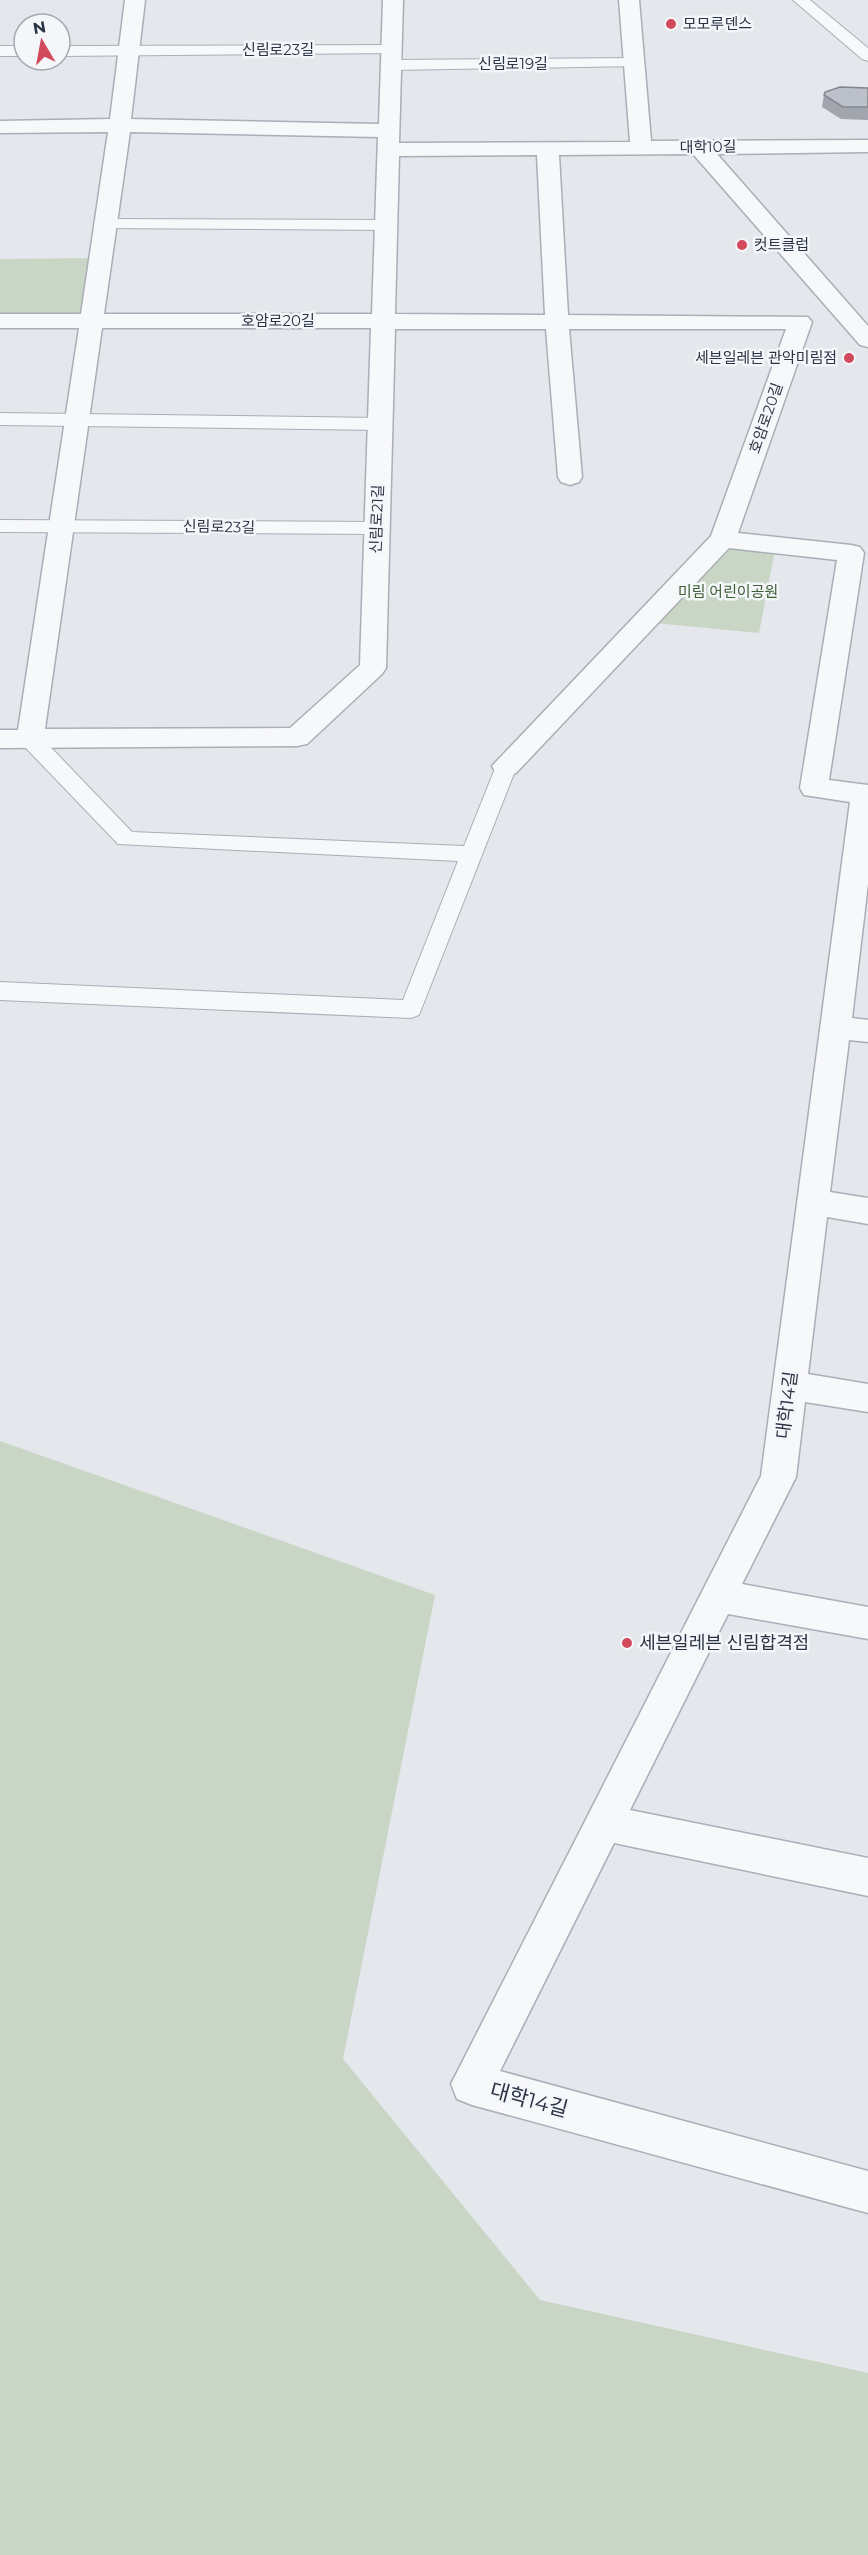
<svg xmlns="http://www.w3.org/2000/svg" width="868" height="2555" viewBox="0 0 868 2555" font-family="Montserrat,'Noto Sans KR',sans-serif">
	<rect width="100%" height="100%" fill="#e4e7ec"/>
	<g fill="#c9d6c5">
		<polygon points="99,258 89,321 0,321 0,259"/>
		<polygon points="723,539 776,545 759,633 644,622"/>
		<polygon points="0,1441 435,1595 343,2059 540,2300 868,2373 868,2555 0,2555"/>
	</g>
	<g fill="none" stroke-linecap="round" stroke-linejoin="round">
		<g stroke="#a9aeb7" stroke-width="2">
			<g id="service">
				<polygon points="793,0 810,0 868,48 868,61 862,59"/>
				<polygon points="392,45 398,47 400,50 398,53 60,56 60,46"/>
				<rect x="0" y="46" width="24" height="10"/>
				<polygon points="634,58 640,60 642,63 640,66 392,70 384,65 392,60"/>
				<polygon points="103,219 387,220 396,225 387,230 97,228 94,224 97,220"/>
				<polygon points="0,413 380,418 389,424 380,430 0,425"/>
				<polygon points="0,520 377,522 384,524 387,528 384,532 377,534 0,532"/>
				<polygon points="30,732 38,734 132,832 464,846 498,761 506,759 514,761 517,766 419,1015 411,1018 0,1000 0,982 403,1000 458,861 118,844 22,744 19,739 22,734"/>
			</g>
		</g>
		<g stroke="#a9aeb7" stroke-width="3">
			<path id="minor" d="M125 0H145L131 119 379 124 383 0H403L399 143 630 142 619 0H639L651 141 868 140V152L717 154 868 326V347L860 345 693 154 559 155 568 315 808 317 812 322 738 533 851 545 860 547 864 553 829 780 868 785V884L852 1018 868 1020V1042L849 1040 830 1192 868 1198V1224L827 1217 808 1374 868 1384V1412L805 1402 796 1477 742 1584 868 1607V1639L728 1614 630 1810 868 1858V1896L614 1843 500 2071 868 2171V2213L472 2105 457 2099 451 2084 761 1476 850 802 804 795 800 788 837 560 729 548 516 773 506 776 496 773 492 766 711 536 786 329H569L582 477 579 482 570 485 561 482 558 477 546 329H395L386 668 382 674 307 744 297 746 0 748V730H18L79 328H0V314H81L108 132 0 133V121L110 119ZM130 132 378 137 372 314H104ZM537 155 545 315 395 314 399 156ZM102 328H371L360 665 290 728 45 729Z"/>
		</g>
		<use href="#service" fill="#f7f8fa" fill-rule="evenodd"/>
		<use href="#minor" fill="#f7f8fa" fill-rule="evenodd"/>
	</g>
	<polygon fill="#a1a5ae" points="868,88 868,120 841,119 822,107 824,95"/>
	<polygon fill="#bbc0ca" stroke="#83868d" stroke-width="1.5" points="840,87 868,88 868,107 843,107 824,95 825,92"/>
	<g fill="#d1495b" stroke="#f4f6f9" stroke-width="2">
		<circle cx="671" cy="24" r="6"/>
		<circle cx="742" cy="245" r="6"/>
		<circle cx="849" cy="358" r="6"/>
		<circle cx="627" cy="1643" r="6"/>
	</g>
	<g text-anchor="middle" stroke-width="5" stroke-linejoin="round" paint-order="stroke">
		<g font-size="15" fill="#2b3445" stroke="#f4f6f9" text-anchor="start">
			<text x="683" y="29">모모루덴스</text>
			<text x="754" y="250">컷트클럽</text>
			<text x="837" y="363" text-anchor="end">세븐일레븐 관악미림점</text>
		</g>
		<g font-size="15" fill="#2b3445" stroke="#f4f6f9">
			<text x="278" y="55">신림로23길</text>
			<text x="513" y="69">신림로19길</text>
			<text transform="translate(708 147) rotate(-1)" y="5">대학10길</text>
			<text x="278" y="326">호암로20길</text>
			<text transform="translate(766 418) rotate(-71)" y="5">호암로20길</text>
			<text transform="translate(377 519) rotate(-88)" y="5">신림로21길</text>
			<text transform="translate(219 527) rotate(1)" y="5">신림로23길</text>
		</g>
		<g font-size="15" fill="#3f6138" stroke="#f4f6f9">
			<text x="728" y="597">미림 어린이공원</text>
		</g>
		<g font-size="18" fill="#2b3445" stroke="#f4f6f9">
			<text transform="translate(787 1405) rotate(-83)" y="6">대학14길</text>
		</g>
		<g font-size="18" fill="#2b3445" stroke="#f4f6f9" text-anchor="start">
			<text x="639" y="1649">세븐일레븐 신림합격점</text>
		</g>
		<g font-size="21" fill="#2b3445" stroke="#f4f6f9">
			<text transform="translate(529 2100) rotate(15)" y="7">대학14길</text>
		</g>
	</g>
	<g transform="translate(42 42) rotate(350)"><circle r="28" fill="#f4f6f9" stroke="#a4a8b1" stroke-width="1.5"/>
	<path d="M0-4.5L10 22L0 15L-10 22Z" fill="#d1495b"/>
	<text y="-9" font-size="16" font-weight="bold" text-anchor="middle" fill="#2b3445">N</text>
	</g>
</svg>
